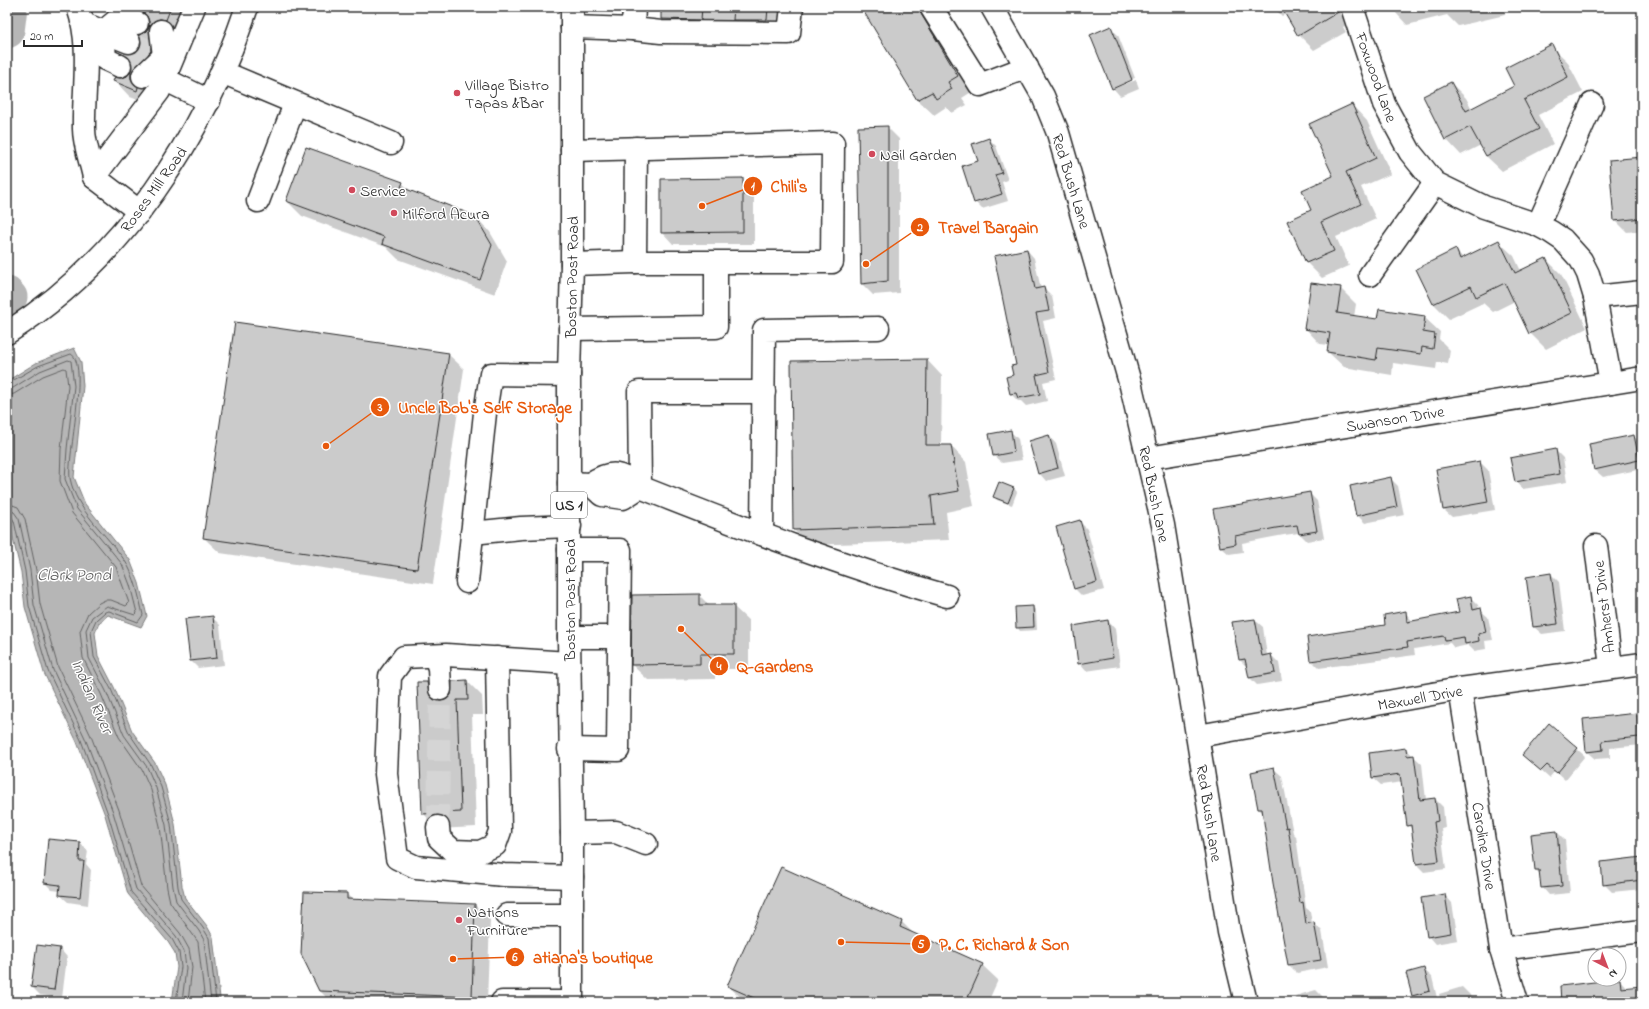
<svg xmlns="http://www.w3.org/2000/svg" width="1649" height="1009" viewBox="0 0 1649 1009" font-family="'Indie Flower',sans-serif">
	<rect width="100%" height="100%" fill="#fff"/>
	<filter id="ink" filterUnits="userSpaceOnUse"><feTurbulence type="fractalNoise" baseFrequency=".025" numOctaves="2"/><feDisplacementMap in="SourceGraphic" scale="8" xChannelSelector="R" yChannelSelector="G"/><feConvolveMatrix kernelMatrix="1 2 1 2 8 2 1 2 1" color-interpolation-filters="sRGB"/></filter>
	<g filter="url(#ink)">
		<polygon fill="#b6b6b6" stroke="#7e7e7e" points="74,348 81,362 83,386 74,477 85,504 130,560 139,583 147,616 141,627 108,615 99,623 95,633 98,656 114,687 132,731 155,763 165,785 175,824 182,886 185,898 207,926 213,937 220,998 219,1002 172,1002 177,967 175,953 168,942 128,894 105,815 77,742 44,673 25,607 21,572 7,514 7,381 36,363"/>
		<g fill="#0003">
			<polygon points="133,7 193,7 166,67 146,88 146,96 152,105 130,97 115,81 127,77 132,71 138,52 142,47 145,34 149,28 150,23"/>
			<polygon points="662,7 783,7 782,35 677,34 662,19"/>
			<polygon points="862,7 922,7 973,91 962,98 967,105 952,113 946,107 934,115 918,100"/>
			<polygon points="1273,7 1336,7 1347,25 1343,27 1346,32 1314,50 1299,35 1286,14 1282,16"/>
			<polygon points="1394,7 1503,7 1505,15 1458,26 1447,15 1407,25 1396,13"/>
			<polygon points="1111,28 1118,35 1135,78 1115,86 1115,88 1136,80 1139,88 1120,96 1113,88"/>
			<polygon points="1551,46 1567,61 1583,92 1538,115 1553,144 1502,171 1486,156 1481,145 1461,155 1446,139 1451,83 1466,98 1472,109 1515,87"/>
			<polygon points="1352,105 1367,121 1391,174 1361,187 1376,219 1336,237 1349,266 1322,278 1307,263 1288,221 1312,210 1334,177"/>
			<polygon points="887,127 899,139 899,293 873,295 862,284"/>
			<polygon points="989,139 996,146 1008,180 1002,182 1008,201 982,209 975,202 980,161"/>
			<polygon points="1642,158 1642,254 1639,251 1638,231 1627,232 1615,220"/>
			<polygon points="743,179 754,191 754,244 673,244 662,232"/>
			<polygon points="402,183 412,192 475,216 490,232 507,261 495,294 398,259 386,247 302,216 287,201"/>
			<polygon points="1498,241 1514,256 1521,271 1546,259 1561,274 1587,328 1546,349 1530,333 1515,301 1493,312 1483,303 1449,319 1434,304 1417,269 1456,250 1463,258"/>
			<polygon points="1027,250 1034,258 1041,289 1044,288 1052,296 1056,318 1043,321 1056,379 1043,382 1047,401 1026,406 1021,401 1018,401 1011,394 1018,366"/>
			<polygon points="1340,288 1356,304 1354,317 1378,320 1424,317 1440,332 1439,339 1450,350 1448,364 1437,362 1436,369 1393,363 1392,375 1344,367 1328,352 1330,345 1320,344 1305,328"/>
			<polygon points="448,354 464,369 433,584 220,553 204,538"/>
			<polygon points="927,360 942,376 941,446 951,446 966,462 969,479 967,479 969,481 974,506 946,512 949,540 809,545 794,530"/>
			<polygon points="1010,431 1018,439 1022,460 1002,463 994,456"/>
			<polygon points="1049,436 1056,444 1065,476 1046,481 1039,473"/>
			<polygon points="1634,436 1641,444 1642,469 1603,477 1595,470"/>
			<polygon points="1556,451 1563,458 1567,482 1523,489 1516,481"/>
			<polygon points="1480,462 1488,470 1495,510 1452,517 1444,510"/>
			<polygon points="1390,478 1398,486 1404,515 1365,523 1357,515"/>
			<polygon points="1014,488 1017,492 1012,505 997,500 994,496"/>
			<polygon points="1309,493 1317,501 1324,538 1307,541 1299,533 1284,535 1242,543 1243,552 1229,554 1221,547 1215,509"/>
			<polygon points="1079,521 1087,529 1104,590 1082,596 1075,589"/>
			<polygon points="1551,574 1559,582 1565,631 1542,634 1534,627"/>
			<polygon points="699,595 710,606 733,606 749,621 749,669 715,669 715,679 648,680 632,665"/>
			<polygon points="1470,597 1478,605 1479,609 1488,617 1493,640 1485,641 1486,649 1474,651 1468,645 1454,648 1450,643 1414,649 1415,655 1319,668 1311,660 1387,626 1405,612 1413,622 1460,613"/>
			<polygon points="1033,607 1036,611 1037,630 1020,631 1017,627"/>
			<polygon points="212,617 220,625 224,665 198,668 190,660"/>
			<polygon points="1255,620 1263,627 1267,656 1271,655 1279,663 1282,681 1257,685 1249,677 1247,667 1240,660"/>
			<polygon points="1108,621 1115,629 1120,666 1086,671 1079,663"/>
			<polygon points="467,681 482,696 483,715 472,715 476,827 438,829 423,813 427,683 442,698 443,702 448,700"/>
			<polygon points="1642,714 1642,745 1610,748 1610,758 1595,759 1587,752 1584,720"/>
			<polygon points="1549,725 1585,756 1565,780 1555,771 1549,778 1531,762"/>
			<polygon points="1406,749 1422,764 1426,800 1435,799 1443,807 1445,828 1441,829 1446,869 1424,872 1416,864 1412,829 1408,825 1403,782 1381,785 1373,778"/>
			<polygon points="1274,769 1282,776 1293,833 1296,836 1306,908 1310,911 1312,923 1314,923 1322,931 1328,967 1297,973 1289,965 1274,883 1263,813 1259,809"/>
			<polygon points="1557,832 1565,840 1570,893 1549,895 1542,887 1540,874 1536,870"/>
			<polygon points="49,840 80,843 88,851 86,864 91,870 88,905 68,902 60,895 60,891 52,890 45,883"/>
			<polygon points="1642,858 1642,889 1612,892 1604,884"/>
			<polygon points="347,894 353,901 475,905 490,920 487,1002 331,1002 320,991"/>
			<polygon points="1445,895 1452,903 1458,940 1435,944 1428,936"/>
			<polygon points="902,922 914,934 982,965 998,980 988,1002 746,1002 728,986"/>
			<polygon points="60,949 67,957 62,998 40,995 32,987"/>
			<polygon points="1424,970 1432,977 1437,998 1419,1002 1412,995"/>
			<polygon points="1620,980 1627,988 1642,987 1642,1002 1562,1002"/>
			<polygon points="1462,987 1470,995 1472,1002 1441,1002 1439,994"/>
			<polygon points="1316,990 1324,998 1325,1002 1297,1002 1295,996"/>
		</g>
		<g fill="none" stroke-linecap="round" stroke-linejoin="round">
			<g stroke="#636363" stroke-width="1">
				<path d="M7 384 38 366 71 354C89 363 67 456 70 478 76 511 107 534 125 561 135 576 139 597 143 615L138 622 109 611 105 612 96 620 91 631 94 657 111 689 129 733 151 765 161 787 171 824 178 887 181 899 203 928 209 938 216 1002"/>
				<polyline points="7,389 13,388 40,371 68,360 71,361 74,386 67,449 65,479 77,509 122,564 130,585 137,613 135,615 107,606 92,617 86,630 89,658 106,691 124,735 147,767 156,788 166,825 173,887 176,901 199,931 204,940 211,1002"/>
				<polyline points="7,395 14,394 43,376 64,368 66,369 68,386 61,449 60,481 72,513 116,567 129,603 126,606 111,600 105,600 99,603 88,613 80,631 83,658 101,694 119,737 142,770 151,790 160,826 167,888 170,902 198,942 205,1002"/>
				<polyline points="7,503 18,507 25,519 36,570 40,604 58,667 91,736 119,810 141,886 180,933 189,949 192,967 188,1002"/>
				<polyline points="7,510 14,512 19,519 30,570 34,605 53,670 85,738 113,812 136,889 176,936 184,951 186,968 182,1002"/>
				<polyline points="7,515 11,516 14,521 25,571 29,606 48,671 81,740 108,814 131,892 172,939 179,952 181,967 176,1002"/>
			</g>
			<g stroke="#b6b6b6" stroke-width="35">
				<polyline points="7,31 10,7"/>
				<polyline points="7,294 10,297"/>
			</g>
		</g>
		<g fill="#cbcbcb" stroke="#2b2b2b">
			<polygon points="144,7 171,7 166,20 160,19 154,21 149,26 151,51 134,67 131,73 131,79 138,87 137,91 113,81 115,77 121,78 127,76 131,71 132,65 130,59 124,54 131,54 137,52 141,46 141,41 139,35 144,33 148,28 149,22 147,16 142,12"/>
			<polygon points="661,7 702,7 701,20 661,19"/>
			<polygon points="734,7 768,7 767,20 733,20"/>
			<polygon points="861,7 917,7 958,76 948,82 952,89 936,99 932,92 917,100"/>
			<polygon points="1281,7 1340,7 1340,11 1298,36"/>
			<polygon points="1111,26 1132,80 1112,89 1090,35"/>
			<polygon points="1552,44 1568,77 1524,100 1539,129 1486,156 1470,127 1445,140 1423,96 1451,82 1466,111 1514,86 1505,68"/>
			<polygon points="1352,104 1376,158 1346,172 1361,204 1321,222 1334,251 1306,263 1287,221 1311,210 1302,190 1333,176 1309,124"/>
			<polygon points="888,126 888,281 861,284 858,127"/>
			<polygon points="989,138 1002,173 995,175 1002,194 974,203 962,166 978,161 972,144"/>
			<polygon points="306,147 403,182 401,187 475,216 492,245 480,280 382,244 384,237 286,201"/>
			<polygon points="1642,157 1642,218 1614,221 1609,160"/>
			<polygon points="743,178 743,232 661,233 661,179"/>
			<polygon points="1499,240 1515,273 1546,258 1572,313 1529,334 1505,283 1476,297 1471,286 1433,304 1416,269 1456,249 1460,259"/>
			<polygon points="1027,249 1035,289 1044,287 1049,311 1036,313 1049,372 1036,375 1040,394 1018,398 1016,393 1010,394 1006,377 1013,375 1011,366 1016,365 994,256"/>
			<polygon points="1311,283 1341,287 1337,313 1377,319 1379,309 1425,316 1423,332 1435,334 1433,349 1422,347 1421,354 1378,348 1376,360 1327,352 1330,333 1304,329"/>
			<polygon points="235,322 449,353 417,569 203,538"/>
			<polygon points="927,359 926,445 951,445 954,463 952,464 954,465 959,491 931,496 934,525 793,530 791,361"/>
			<polygon points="1011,430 1014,452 993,456 989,434"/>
			<polygon points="1049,435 1058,468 1038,474 1029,441"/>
			<polygon points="1634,435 1639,460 1594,470 1589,444"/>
			<polygon points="1556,449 1560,474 1515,482 1510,458"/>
			<polygon points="1480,461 1488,502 1443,510 1436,469"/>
			<polygon points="1391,477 1397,507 1356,516 1350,486"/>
			<polygon points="999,482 1014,488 1008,503 993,497"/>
			<polygon points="1310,492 1317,531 1299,534 1297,525 1276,528 1235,536 1236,544 1220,547 1213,509"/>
			<polygon points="1080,520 1097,582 1074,589 1056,527"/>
			<polygon points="1551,573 1558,624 1533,627 1526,577"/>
			<polygon points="700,594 700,605 734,605 734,654 700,654 700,664 631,665 632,595"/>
			<polygon points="1471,596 1473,610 1481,608 1486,632 1478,634 1479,641 1465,644 1464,637 1445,640 1444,636 1407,642 1408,647 1310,661 1307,637 1385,625 1384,615 1406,611 1407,622 1459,612 1456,599"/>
			<polygon points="1033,606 1034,627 1016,628 1015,607"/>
			<polygon points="213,616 217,658 190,661 185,619"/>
			<polygon points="1255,619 1262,656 1271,654 1275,673 1249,678 1245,659 1239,660 1232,622"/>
			<polygon points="1108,620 1113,658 1078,664 1073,626"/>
			<polygon points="467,680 468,700 457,700 461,812 422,814 417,682 427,682 430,696 435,700 441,701 447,699 451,695 452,681"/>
			<polygon points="1637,713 1639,737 1602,741 1603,750 1586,752 1583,719"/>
			<polygon points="1549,723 1578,748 1557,773 1547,765 1541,771 1522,755"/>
			<polygon points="1406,748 1407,756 1414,755 1420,800 1435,798 1438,821 1434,822 1439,861 1416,864 1411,825 1407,826 1400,774 1372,778 1369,753"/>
			<polygon points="1274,767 1286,828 1288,827 1300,903 1303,902 1306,924 1314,922 1321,960 1288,965 1273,883 1262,809 1258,809 1251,772"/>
			<polygon points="1557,831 1562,886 1541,888 1539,870 1535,870 1531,834"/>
			<polygon points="48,839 80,842 79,861 84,861 80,897 59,895 60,885 44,883"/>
			<polygon points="1642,857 1642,880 1603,885 1601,862"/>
			<polygon points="781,867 902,921 900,927 983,964 966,1002 763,1002 727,986"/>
			<polygon points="304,892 347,893 347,899 475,904 472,997 319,991 301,954"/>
			<polygon points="1445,894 1451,933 1427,937 1421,898"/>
			<polygon points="37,945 60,948 54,990 31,987"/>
			<polygon points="1424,968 1430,991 1412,996 1406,973"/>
			<polygon points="1620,979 1621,988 1642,986 1642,1002 1561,1002 1560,986"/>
		</g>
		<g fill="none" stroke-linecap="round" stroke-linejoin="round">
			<g stroke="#d5d5d5" stroke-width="22" stroke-dasharray="22 11" stroke-linecap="butt">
				<polyline points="129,42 153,52"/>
				<polyline points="123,58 147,66"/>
				<polyline points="438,827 440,689"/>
			</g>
			<g stroke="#2b2b2b" stroke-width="25">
				<g id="minor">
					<path d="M78 7C92 47 83 87 84 129 84 144 91 162 94 177L140 212"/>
					<polyline points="931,7 980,85 1027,67"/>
					<polyline points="992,7 1043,96 1058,133 1131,386 1163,525 1229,932 1246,1002"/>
					<polyline points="1352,7 1384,104 1410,152 1435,183 1484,207 1538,225 1551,232 1563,240 1581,260 1588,274 1595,297 1611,383"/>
					<polyline points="84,24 129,42"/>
					<polyline points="572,27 633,29 634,7"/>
					<polyline points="633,29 661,32 789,33 792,7"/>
					<polyline points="161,31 164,56"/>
					<polyline points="103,32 105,59 120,66"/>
					<polyline points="103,32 122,16 137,23"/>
					<polyline points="222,72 391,143"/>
					<polyline points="143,76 164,56"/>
					<polyline points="164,79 209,101"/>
					<polyline points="94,177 159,91 194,7"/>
					<polyline points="258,201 295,104"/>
					<polyline points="1538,225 1592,104"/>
					<polyline points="635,262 636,148"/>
					<polyline points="572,264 635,262 832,262 833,143 572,150"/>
					<polyline points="1370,275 1435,183"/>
					<polyline points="1595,297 1642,292"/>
					<polyline points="570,329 716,327 716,263"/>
					<path d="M764 392H639L640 487C741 527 842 566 947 596"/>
					<polyline points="1148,458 1642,378"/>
					<path d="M569 483 590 484 602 495 623 498 640 487C621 473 611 469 590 484"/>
					<polyline points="472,533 521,528 570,526"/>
					<polyline points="762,534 764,330 878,328"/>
					<polyline points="1596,546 1611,667"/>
					<polyline points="569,550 620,550 618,750 569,749"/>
					<polyline points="467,582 485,413 491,374 569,375"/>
					<polyline points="569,637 619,637"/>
					<polyline points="435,656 439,668 440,689"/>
					<polyline points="569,663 446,655 404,657 390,676 386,774 397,858 416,867 504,875 572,877"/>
					<polyline points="1460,689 1501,949 1517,1002"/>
					<polyline points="1198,736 1460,689 1642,664"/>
					<polyline points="438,827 439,838 453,851 480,852 495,845 500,831 497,658"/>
					<polyline points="572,833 616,832 646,844"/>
					<polyline points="507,915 572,915"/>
					<polyline points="1501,949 1642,931"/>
					<polyline points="502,1002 572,1002"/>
				</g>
			</g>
			<g stroke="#2b2b2b" stroke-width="25">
				<g id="major">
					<path d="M7 333C125 258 203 137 247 7"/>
					<polyline points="572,1002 572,833 569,637 569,375 572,264 572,7"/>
				</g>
			</g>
			<use href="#minor" stroke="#fff" stroke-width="22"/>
			<use href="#major" stroke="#fff" stroke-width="22"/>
		</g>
	</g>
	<g fill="#d1495b" stroke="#fff" stroke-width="1.5">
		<circle cx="457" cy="93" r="4"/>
		<circle cx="872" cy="154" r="4"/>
		<circle cx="352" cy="190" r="4"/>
		<circle cx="394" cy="213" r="4"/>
		<circle cx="459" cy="920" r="4"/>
	</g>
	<g text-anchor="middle" stroke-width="3" stroke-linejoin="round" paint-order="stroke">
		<rect fill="#fff" stroke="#6b6b6b" stroke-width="1" x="551" y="492" width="36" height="26" rx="3"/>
		<g font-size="15" font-weight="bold" fill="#2b2b2b">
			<text x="569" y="510">US 1</text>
		</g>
		<g font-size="16" fill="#2b2b2b" stroke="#fff">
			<text transform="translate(1377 77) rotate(70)" y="6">Foxwood Lane</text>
			<text transform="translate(1072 181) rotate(73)" y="6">Red Bush Lane</text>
			<text transform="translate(153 189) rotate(-54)" y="6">Roses Mill Road</text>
			<text transform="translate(571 277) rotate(-89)" y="6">Boston Post Road</text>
			<text transform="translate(1395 418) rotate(-9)" y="6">Swanson Drive</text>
			<text transform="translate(1155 494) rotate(78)" y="6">Red Bush Lane</text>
			<text transform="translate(569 600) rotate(-90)" y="6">Boston Post Road</text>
			<text transform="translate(1603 607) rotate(-97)" y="6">Amherst Drive</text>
			<text transform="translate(1420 697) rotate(-10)" y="6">Maxwell Drive</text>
			<text transform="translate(1210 813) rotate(81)" y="6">Red Bush Lane</text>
			<text transform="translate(1485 846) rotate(81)" y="6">Caroline Drive</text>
		</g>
		<g font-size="16" fill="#2b2b2b" stroke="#fff" text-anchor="start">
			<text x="465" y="90">Village Bistro<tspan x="465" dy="18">Tapas &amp;Bar</tspan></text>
			<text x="880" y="160">Nail Garden</text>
			<text x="360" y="196">Service</text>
			<text x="402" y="219">Milford Acura</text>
			<text x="467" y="917">Nations<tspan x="467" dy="18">Furniture</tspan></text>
		</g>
		<g font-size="17" font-style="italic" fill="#5c5c5c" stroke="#fff">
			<text x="74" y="580">Clark Pond</text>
			<text transform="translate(93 696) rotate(66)" y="6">Indian River</text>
		</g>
	</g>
	<path fill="none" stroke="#e8590c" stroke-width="1.5" d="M702 206L753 186M866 264L920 227M326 446L380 407M681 629L719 666M841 942L921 944M453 959L515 957"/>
	<g fill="#e8590c" stroke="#fff" stroke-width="1.5">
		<circle cx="702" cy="206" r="4"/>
		<circle cx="866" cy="264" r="4"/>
		<circle cx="326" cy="446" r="4"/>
		<circle cx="681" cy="629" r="4"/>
		<circle cx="841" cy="942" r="4"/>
		<circle cx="453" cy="959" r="4"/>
		<circle cx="753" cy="186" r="10"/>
		<circle cx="920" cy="227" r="10"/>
		<circle cx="380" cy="407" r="10"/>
		<circle cx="719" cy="666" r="10"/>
		<circle cx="921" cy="944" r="10"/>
		<circle cx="515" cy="957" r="10"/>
	</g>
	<g font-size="12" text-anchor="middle" font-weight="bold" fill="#fff">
		<text x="753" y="190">1</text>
		<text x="920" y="231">2</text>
		<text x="380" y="411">3</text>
		<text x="719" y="670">4</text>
		<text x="921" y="948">5</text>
		<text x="515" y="961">6</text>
	</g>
	<g font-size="17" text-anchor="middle" font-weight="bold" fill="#e8590c" stroke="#fff" stroke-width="3" stroke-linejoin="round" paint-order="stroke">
		<text x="789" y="192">Chili's</text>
		<text x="988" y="233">Travel Bargain</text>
		<text x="485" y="413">Uncle Bob's Self Storage</text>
		<text x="775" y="672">Q-Gardens</text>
		<text x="1004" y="950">P. C. Richard &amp; Son</text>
		<text x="593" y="963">atiana's boutique</text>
	</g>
	<rect width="1649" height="1009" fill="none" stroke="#fff" stroke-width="24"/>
	<rect x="12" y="12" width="1625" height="985" fill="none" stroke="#2b2b2b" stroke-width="1.5" filter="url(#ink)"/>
	<g transform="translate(1607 967) rotate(138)"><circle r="19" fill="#ffffff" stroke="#aaaaaa"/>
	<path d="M0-3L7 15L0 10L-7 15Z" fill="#d1495b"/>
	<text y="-6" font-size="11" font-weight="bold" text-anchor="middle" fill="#2b2b2b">N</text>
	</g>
	<path d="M24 40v6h58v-6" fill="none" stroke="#2b2b2b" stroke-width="2"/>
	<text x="30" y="40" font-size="12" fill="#2b2b2b" stroke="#ffffff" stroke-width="3" paint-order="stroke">20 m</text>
</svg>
